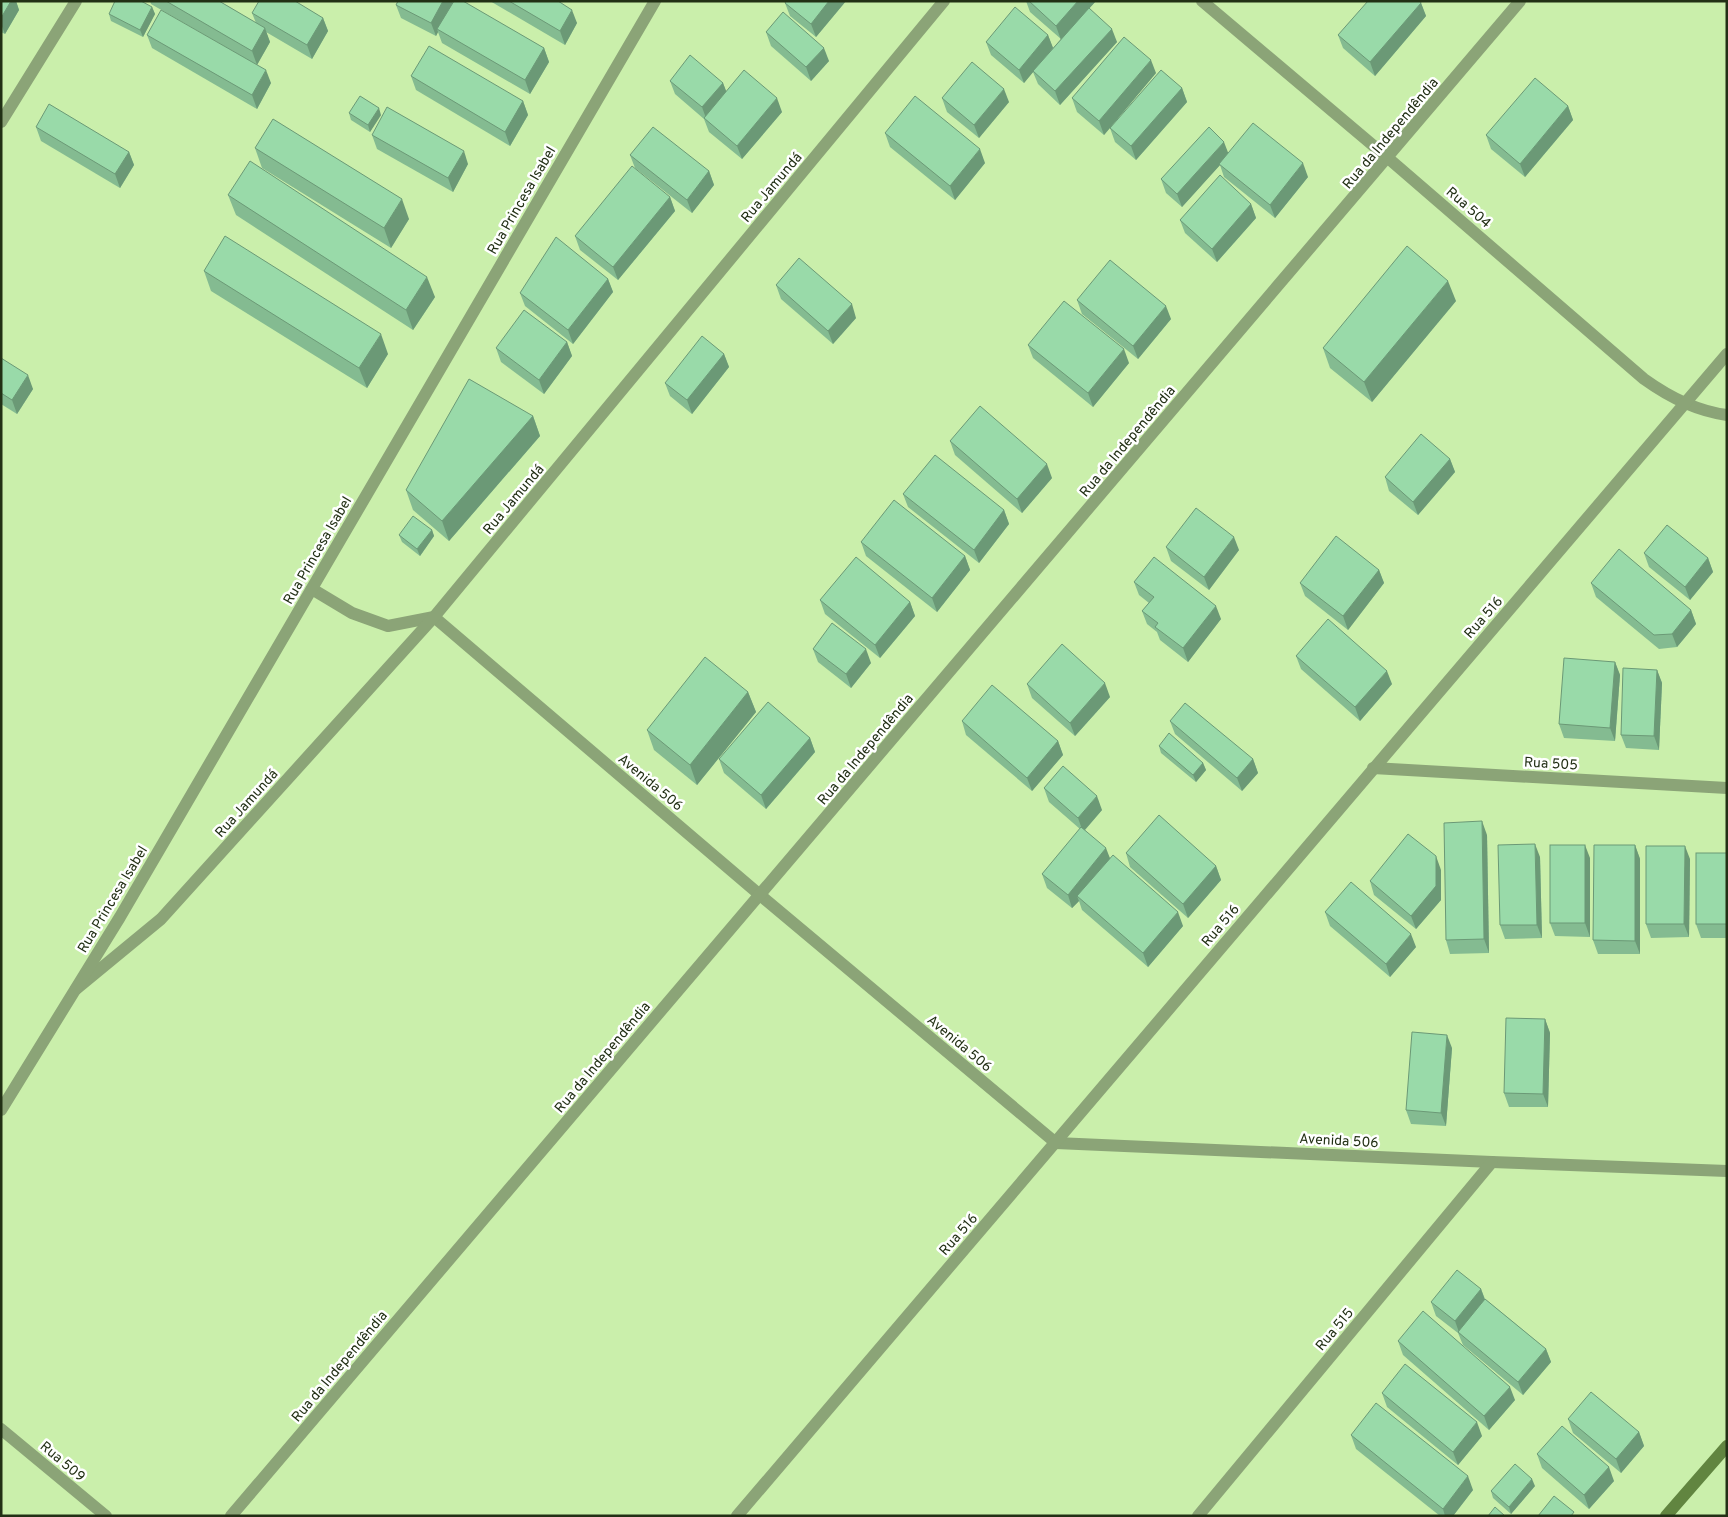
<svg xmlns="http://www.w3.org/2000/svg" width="1728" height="1517" viewBox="0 0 1728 1517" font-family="Overpass,sans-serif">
	<rect width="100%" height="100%" fill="#caefab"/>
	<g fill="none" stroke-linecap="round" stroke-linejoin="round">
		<g stroke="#8ba477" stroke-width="12">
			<path d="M1202 1 1388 158 1644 379C1669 397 1696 411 1727 415"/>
			<polyline points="1,122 76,1"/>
			<polyline points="312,589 352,613 388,626 434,617 760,895 1056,1143 1492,1162 1727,1171"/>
			<polyline points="1373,768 1727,788"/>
			<polyline points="76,989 161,919 434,617 944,1"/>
			<polyline points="1,1110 120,917 655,1"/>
			<polyline points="1,1429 106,1516"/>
			<polyline points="231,1516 1520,1"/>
			<polyline points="737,1516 1727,354"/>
			<polyline points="1198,1516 1492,1162"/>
		</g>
		<polyline stroke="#618540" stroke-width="12" points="1666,1516 1727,1446"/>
	</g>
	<g fill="#84bb91">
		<polygon points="1,1 16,1 19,10 5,34 1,32"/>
		<polygon points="150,1 219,1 256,23 252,13 323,18 328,31 312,59 266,32 270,42 257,65 151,4"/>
		<polygon points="398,1 452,1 453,3 544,48 549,62 530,94 442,43 438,32 436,36 401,18 396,5"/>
		<polygon points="490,1 558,1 577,23 565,45"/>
		<polygon points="846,1 816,37 790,16 785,3"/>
		<polygon points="1026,1 1096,1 1089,8 1117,42 1060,105 1038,84 1033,72 1024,83 991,55 986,42 1048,35 1053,48 1061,39 1030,12"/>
		<polygon points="1421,3 1426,16 1375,76 1343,48 1338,35"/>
		<polygon points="152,7 155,14 143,37 111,21 109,14"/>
		<polygon points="766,32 829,61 811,81 771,46"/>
		<polygon points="147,35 271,83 257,109 152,48"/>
		<polygon points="1156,73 1104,135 1077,112 1072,98"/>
		<polygon points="411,76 523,101 528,115 510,146 416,90"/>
		<polygon points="670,81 723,83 726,91 782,112 742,159 709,132 704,119 675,94"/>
		<polygon points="1182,88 1187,102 1136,160 1115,142 1110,128"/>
		<polygon points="942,98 1009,102 979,138 947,112"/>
		<polygon points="1568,106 1573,120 1525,177 1491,149 1486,135"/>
		<polygon points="349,113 381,115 370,132 351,120"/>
		<polygon points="36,127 129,152 134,165 120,188 41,141"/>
		<polygon points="885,133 985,163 955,200 890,147"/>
		<polygon points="372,135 468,164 453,192 377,149"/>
		<polygon points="255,148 409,219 391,248 262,168"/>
		<polygon points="1228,153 1308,177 1275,218 1224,177 1220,165 1182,207 1166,193 1161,179"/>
		<polygon points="630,155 709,171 714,185 692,213 635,168"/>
		<polygon points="228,195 435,297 413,330 236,215"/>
		<polygon points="670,197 675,211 618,280 580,250 575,236"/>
		<polygon points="1251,204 1256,218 1217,262 1185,233 1180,220"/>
		<polygon points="204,271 388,354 367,388 211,291"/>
		<polygon points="608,279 613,292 573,344 525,306 520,293"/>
		<polygon points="776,285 856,318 833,344 781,299"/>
		<polygon points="1077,300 1171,319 1138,359 1082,314"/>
		<polygon points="1456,301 1372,402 1330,368 1323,348"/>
		<polygon points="567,342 572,356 544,394 501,362 496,348"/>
		<polygon points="1028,345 1129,363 1093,407 1033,358"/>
		<polygon points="724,354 729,367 692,414 670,396 665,383"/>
		<polygon points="1,358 33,389 17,414 1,404"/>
		<polygon points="533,416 540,436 449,541 413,510 406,490"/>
		<polygon points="950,441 1052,478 1022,513 955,455"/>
		<polygon points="1450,459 1455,472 1418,515 1389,491 1385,477"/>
		<polygon points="903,494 1004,510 1009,524 979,563 908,507"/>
		<polygon points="432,530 434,536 420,556 402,542 399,535"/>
		<polygon points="861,542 965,556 970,570 937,612 866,556"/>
		<polygon points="1166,547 1239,550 1209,590 1171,561"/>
		<polygon points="1644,553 1708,558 1713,572 1690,600 1649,567"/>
		<polygon points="1379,570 1384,583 1348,630 1305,596 1300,583"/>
		<polygon points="1134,582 1221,619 1188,662 1160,640 1157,632 1147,624 1142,611 1149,603 1139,595"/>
		<polygon points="1591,583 1691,610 1696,624 1677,647 1659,649 1596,597"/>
		<polygon points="820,600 910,602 915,616 880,658 825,614"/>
		<polygon points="813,649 871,663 851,688 818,662"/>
		<polygon points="1296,656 1392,684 1360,721 1301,669"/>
		<polygon points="1615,662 1620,675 1615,741 1564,738 1559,724"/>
		<polygon points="1657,670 1662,683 1659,750 1626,748 1621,735"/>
		<polygon points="1027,684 1110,697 1075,736 1032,698"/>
		<polygon points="748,692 756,712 697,785 654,750 647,730"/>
		<polygon points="962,721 1058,741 1063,755 1032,791 966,735"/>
		<polygon points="1170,721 1253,759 1258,773 1242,791 1175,734"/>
		<polygon points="810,738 815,752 766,809 724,773 719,759"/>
		<polygon points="1159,746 1203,763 1206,770 1196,782 1161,753"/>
		<polygon points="1044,788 1102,810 1085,830 1110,858 1183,926 1148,967 1082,910 1079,901 1072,908 1047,888 1042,874 1080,829 1049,802"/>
		<polygon points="1487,835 1489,953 1450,954 1446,940"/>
		<polygon points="1635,845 1640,859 1640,954 1598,954 1593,940"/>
		<polygon points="1126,853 1216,866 1221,880 1188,918 1130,867"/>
		<polygon points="1727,853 1727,938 1701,938 1696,924"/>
		<polygon points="1540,857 1542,938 1505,939 1500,925"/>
		<polygon points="1590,858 1590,937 1555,936 1550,923"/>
		<polygon points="1690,859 1689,937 1651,938 1646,924"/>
		<polygon points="1441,870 1441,900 1416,929 1374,895 1370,881"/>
		<polygon points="1325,912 1416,947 1390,977 1330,926"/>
		<polygon points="1545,1019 1550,1033 1548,1107 1509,1107 1504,1093"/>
		<polygon points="1452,1048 1446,1126 1411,1124 1406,1110"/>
		<polygon points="1481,1289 1485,1299 1546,1349 1551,1362 1523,1395 1463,1345 1458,1333 1436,1316 1431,1302"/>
		<polygon points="1398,1341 1515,1400 1489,1430 1403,1355"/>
		<polygon points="1382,1393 1482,1436 1458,1465 1387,1407"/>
		<polygon points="1568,1419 1639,1432 1644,1446 1621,1473 1573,1433"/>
		<polygon points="1351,1435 1473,1490 1453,1516 1440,1516 1356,1449"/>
		<polygon points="1537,1454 1614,1481 1589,1509 1542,1468"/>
		<polygon points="1535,1486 1511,1514 1493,1498 1491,1491"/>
	</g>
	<g fill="#6b9976">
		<polygon points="11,1 16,1 19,10 5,34 1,24 1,18"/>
		<polygon points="443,1 452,1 453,5 437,29 438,32 436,36 431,23"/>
		<polygon points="829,1 846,1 816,37 811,24"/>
		<polygon points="1078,1 1096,1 1061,40 1056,26"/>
		<polygon points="1421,3 1426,16 1375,76 1370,62"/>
		<polygon points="152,7 155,14 143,37 140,30"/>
		<polygon points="572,10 577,23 565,45 560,31"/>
		<polygon points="323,18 328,31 312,59 307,45"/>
		<polygon points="265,28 270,42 257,65 252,51"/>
		<polygon points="1112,29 1117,42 1060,105 1055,91"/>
		<polygon points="1048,35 1053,48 1024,83 1019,70"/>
		<polygon points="544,48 549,62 530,94 525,80"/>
		<polygon points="824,48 829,61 811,81 806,67"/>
		<polygon points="1151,60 1156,73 1104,135 1099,121"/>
		<polygon points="266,70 271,83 257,109 252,95"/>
		<polygon points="723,83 728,96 707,121 702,107"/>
		<polygon points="1182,88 1187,102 1136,160 1131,146"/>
		<polygon points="1004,89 1009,102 979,138 974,125"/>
		<polygon points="777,98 782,112 742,159 737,146"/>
		<polygon points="523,101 528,115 510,146 505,132"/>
		<polygon points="1568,106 1573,120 1525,177 1520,164"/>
		<polygon points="379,108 381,115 370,132 368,125"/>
		<polygon points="1224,142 1229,155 1219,164 1220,165 1182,207 1177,194"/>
		<polygon points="980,149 985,163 955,200 950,186"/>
		<polygon points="464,151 468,164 453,192 448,178"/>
		<polygon points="129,152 134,165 120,188 115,174"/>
		<polygon points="1303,163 1308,177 1275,218 1270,205"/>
		<polygon points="709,171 714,185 692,213 687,200"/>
		<polygon points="670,197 675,211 618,280 613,267"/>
		<polygon points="402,199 409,219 391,248 384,228"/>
		<polygon points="1251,204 1256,218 1217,262 1212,249"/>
		<polygon points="427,277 435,297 413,330 406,310"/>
		<polygon points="608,279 613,292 573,344 568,330"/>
		<polygon points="1448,281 1456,301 1372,402 1364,382"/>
		<polygon points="852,304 856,318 833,344 828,331"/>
		<polygon points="1166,306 1171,319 1138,359 1133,346"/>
		<polygon points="381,334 388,354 367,388 359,368"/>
		<polygon points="567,342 572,356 544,394 539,380"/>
		<polygon points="1124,349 1129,363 1093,407 1088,393"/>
		<polygon points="724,354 729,367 692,414 687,400"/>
		<polygon points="28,375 33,389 17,414 12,400"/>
		<polygon points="533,416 540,436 449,541 442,521"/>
		<polygon points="1450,459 1455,472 1418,515 1413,502"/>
		<polygon points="1047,464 1052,478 1022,513 1017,499"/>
		<polygon points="1004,510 1009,524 979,563 974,550"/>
		<polygon points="432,530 434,536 420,556 417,549"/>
		<polygon points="1234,537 1239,550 1209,590 1204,577"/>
		<polygon points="965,556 970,570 937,612 932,598"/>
		<polygon points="1708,558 1713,572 1690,600 1685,587"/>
		<polygon points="1379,570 1384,583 1348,630 1343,616"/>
		<polygon points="910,602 915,616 880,658 875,645"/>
		<polygon points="1216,606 1221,619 1188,662 1183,648"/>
		<polygon points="1691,610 1696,624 1677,647 1672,634"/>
		<polygon points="866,649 871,663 851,688 846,674"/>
		<polygon points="1615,662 1620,675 1615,741 1610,728"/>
		<polygon points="1657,670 1662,683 1659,750 1654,736"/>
		<polygon points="1387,671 1392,684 1360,721 1355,707"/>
		<polygon points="1105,683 1110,697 1075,736 1070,723"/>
		<polygon points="748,692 756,712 697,785 690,765"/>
		<polygon points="810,738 815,752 766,809 761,795"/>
		<polygon points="1058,741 1063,755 1032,791 1027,778"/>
		<polygon points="1253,759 1258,773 1242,791 1237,778"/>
		<polygon points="1203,763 1206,770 1196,782 1193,775"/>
		<polygon points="1097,796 1102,810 1083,832 1078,818"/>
		<polygon points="1482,821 1487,835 1489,953 1484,939"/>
		<polygon points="1535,844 1540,857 1542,938 1537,925"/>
		<polygon points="1585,845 1590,858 1590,937 1585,923"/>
		<polygon points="1635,845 1640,859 1640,954 1635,941"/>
		<polygon points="1685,846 1690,859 1689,937 1684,924"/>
		<polygon points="1106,848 1111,861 1077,896 1079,901 1072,908 1068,895"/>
		<polygon points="1436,856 1441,870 1441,900 1416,929 1411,916"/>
		<polygon points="1216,866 1221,880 1188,918 1183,904"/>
		<polygon points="1178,912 1183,926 1148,967 1143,953"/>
		<polygon points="1411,934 1416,947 1390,977 1386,964"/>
		<polygon points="1545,1019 1550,1033 1548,1107 1543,1094"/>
		<polygon points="1447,1035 1452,1048 1446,1126 1441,1113"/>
		<polygon points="1481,1289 1486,1303 1460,1335 1455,1321"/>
		<polygon points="1546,1349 1551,1362 1523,1395 1518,1382"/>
		<polygon points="1510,1387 1515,1400 1489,1430 1484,1416"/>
		<polygon points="1477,1422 1482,1436 1458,1465 1453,1452"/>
		<polygon points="1639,1432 1644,1446 1621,1473 1616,1459"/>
		<polygon points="1609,1467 1614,1481 1589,1509 1584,1495"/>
		<polygon points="1468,1476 1473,1490 1453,1516 1445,1516 1443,1509"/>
		<polygon points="1532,1479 1535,1486 1511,1514 1509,1507"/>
	</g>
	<g fill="#99daa9" stroke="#6b9976">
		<polygon points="1,1 11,1 1,18"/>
		<polygon points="115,1 141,1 152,7 140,30 109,14"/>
		<polygon points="166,1 219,1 265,28 252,51"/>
		<polygon points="259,1 295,1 323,18 307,45 252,13"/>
		<polygon points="398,1 443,1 431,23 396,5"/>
		<polygon points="454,1 463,1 544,48 525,80 437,29"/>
		<polygon points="509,1 558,1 572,10 560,31"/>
		<polygon points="786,1 829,1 811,24 785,3"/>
		<polygon points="1029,1 1078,1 1056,26"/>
		<polygon points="1368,1 1420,1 1421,3 1370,62 1338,35"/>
		<polygon points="1015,7 1048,35 1019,70 986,42"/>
		<polygon points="1089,8 1112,29 1055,91 1033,71"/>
		<polygon points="161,10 266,70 252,95 147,35"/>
		<polygon points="783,12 824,48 806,67 766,32"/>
		<polygon points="1124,37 1151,60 1099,121 1072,98"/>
		<polygon points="429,46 523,101 505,132 411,76"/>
		<polygon points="690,55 723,83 702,107 670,81"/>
		<polygon points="972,62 1004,89 974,125 942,98"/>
		<polygon points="744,70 777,98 737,146 704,118"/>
		<polygon points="1161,70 1182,88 1131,146 1110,128"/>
		<polygon points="1535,78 1568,106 1520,164 1486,135"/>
		<polygon points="360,96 379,108 368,125 349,113"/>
		<polygon points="915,96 980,149 950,186 885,133"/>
		<polygon points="49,104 129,152 115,174 36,127"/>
		<polygon points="387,107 464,151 448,178 372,135"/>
		<polygon points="273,119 402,199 384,228 255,148"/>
		<polygon points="1253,123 1303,163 1270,205 1219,164"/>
		<polygon points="653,127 709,171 687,200 630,155"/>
		<polygon points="1209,127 1224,142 1177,194 1161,179"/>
		<polygon points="250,161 427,277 406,310 228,195"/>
		<polygon points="632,166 670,197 613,267 575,236"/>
		<polygon points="1220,175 1251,204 1212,249 1180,220"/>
		<polygon points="225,236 381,334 359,368 204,271"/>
		<polygon points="556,237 608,279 568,330 520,293"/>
		<polygon points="1407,246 1448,281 1364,382 1323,348"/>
		<polygon points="799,258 852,304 828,331 776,285"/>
		<polygon points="1110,260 1166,306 1133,346 1077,300"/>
		<polygon points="1064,301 1124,349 1088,393 1028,345"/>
		<polygon points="524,310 567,342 539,380 496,348"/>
		<polygon points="702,336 724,354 687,400 665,383"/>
		<polygon points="1,358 28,375 12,400 1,393"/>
		<polygon points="469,379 533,416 442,521 406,490"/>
		<polygon points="980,406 1047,464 1017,499 950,441"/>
		<polygon points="1421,434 1450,459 1413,502 1385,477"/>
		<polygon points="935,455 1004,510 974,550 903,494"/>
		<polygon points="894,500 965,556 932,598 861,542"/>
		<polygon points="1196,508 1234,537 1204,577 1166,547"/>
		<polygon points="413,516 432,530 417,549 399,535"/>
		<polygon points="1667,525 1708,558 1685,587 1644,553"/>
		<polygon points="1336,536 1379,570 1343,616 1300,583"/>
		<polygon points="1619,549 1691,610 1672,634 1654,635 1591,583"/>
		<polygon points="856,557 910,602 875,645 820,600"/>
		<polygon points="1154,557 1216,606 1183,648 1155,627 1158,623 1142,611 1154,597 1134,582"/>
		<polygon points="1328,619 1387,671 1355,707 1296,656"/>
		<polygon points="832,623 866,649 846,674 813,649"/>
		<polygon points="1062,644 1105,683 1070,723 1027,684"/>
		<polygon points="705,657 748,692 690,765 647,730"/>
		<polygon points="1564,658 1615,662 1610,728 1559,724"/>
		<polygon points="1623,668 1657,670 1654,736 1621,735"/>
		<polygon points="992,685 1058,741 1027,778 962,721"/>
		<polygon points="768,702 810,738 761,795 719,759"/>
		<polygon points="1185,703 1253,759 1237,778 1170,721"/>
		<polygon points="1169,733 1203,763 1193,775 1159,746"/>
		<polygon points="1063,766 1097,796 1078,818 1044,788"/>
		<polygon points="1159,815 1216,866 1183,904 1126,853"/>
		<polygon points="1482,821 1484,939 1446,940 1444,823"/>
		<polygon points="1081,827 1106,848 1068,895 1042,874"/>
		<polygon points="1408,834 1436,856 1436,886 1411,916 1370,881"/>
		<polygon points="1535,844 1537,925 1500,925 1498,845"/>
		<rect x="1550" y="845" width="35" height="78"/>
		<polygon points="1594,845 1635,845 1635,941 1593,940"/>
		<polygon points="1646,846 1685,846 1684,924 1646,924"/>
		<rect x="1696" y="853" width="31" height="71"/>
		<polygon points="1113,855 1178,912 1143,953 1077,896"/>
		<polygon points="1351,882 1411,934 1386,964 1325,912"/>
		<polygon points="1506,1018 1545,1019 1543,1094 1504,1093"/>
		<polygon points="1412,1032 1447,1035 1441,1113 1406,1110"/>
		<polygon points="1457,1270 1481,1289 1455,1321 1431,1302"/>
		<polygon points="1485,1299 1546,1349 1518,1382 1458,1332"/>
		<polygon points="1423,1311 1510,1387 1484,1416 1398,1341"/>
		<polygon points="1405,1364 1477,1422 1453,1452 1382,1393"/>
		<polygon points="1591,1392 1639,1432 1616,1459 1568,1419"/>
		<polygon points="1376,1403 1468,1476 1443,1509 1351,1435"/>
		<polygon points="1562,1426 1609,1467 1584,1495 1537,1454"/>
		<polygon points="1515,1464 1532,1479 1509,1507 1491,1491"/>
		<polygon points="1554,1496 1574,1512 1571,1516 1538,1516"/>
		<polygon points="1495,1507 1505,1516 1488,1516"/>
	</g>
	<g text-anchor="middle" stroke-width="5" stroke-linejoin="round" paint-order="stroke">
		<g font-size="14" fill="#223015" stroke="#fff">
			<text transform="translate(1390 133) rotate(-50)" y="5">Rua da Independêndia</text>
			<text transform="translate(771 187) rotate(-50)" y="5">Rua Jamundá</text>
			<text transform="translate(521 200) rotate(-60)" y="5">Rua Princesa Isabel</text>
			<text transform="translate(1469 207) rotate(41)" y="5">Rua 504</text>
			<text transform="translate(1127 441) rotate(-50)" y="5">Rua da Independêndia</text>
			<text transform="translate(513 499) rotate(-50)" y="5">Rua Jamundá</text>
			<text transform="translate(317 550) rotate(-60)" y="5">Rua Princesa Isabel</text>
			<text transform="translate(1483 617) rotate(-49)" y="5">Rua 516</text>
			<text transform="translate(865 749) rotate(-50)" y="5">Rua da Independêndia</text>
			<text transform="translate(1551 763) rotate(3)" y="5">Rua 505</text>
			<text transform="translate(651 782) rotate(40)" y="5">Avenida 506</text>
			<text transform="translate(246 803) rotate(-48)" y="5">Rua Jamundá</text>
			<text transform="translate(112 899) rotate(-59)" y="5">Rua Princesa Isabel</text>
			<text transform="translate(1220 925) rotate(-50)" y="5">Rua 516</text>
			<text transform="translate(960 1043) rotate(40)" y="5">Avenida 506</text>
			<text transform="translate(602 1057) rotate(-50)" y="5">Rua da Independêndia</text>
			<text transform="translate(1339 1140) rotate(3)" y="5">Avenida 506</text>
			<text transform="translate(958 1234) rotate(-49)" y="5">Rua 516</text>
			<text transform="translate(1334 1329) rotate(-50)" y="5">Rua 515</text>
			<text transform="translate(339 1366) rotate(-50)" y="5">Rua da Independêndia</text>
			<text transform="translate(63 1461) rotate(40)" y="5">Rua 509</text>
		</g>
	</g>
	<rect width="1728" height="1517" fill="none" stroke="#223015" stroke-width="5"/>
</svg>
